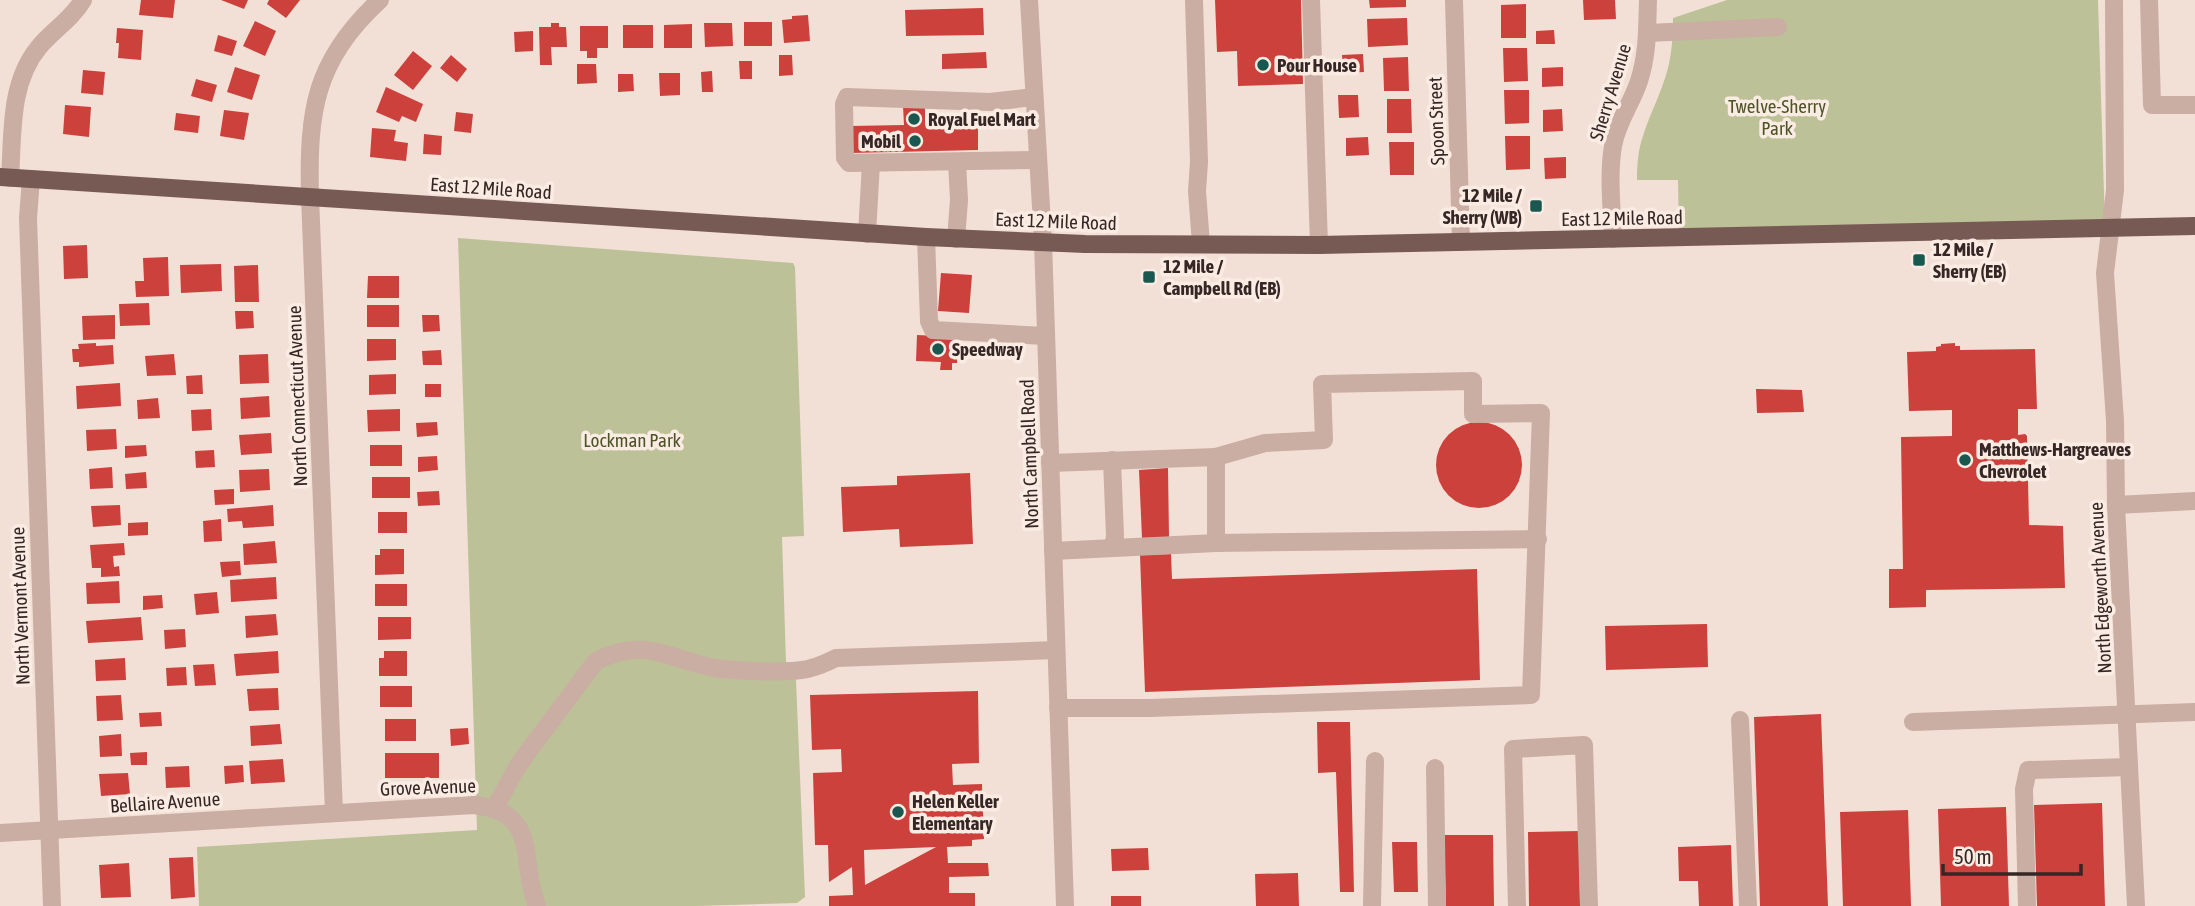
<svg xmlns="http://www.w3.org/2000/svg" width="2195" height="906" viewBox="0 0 2195 906" font-family="'Asap Condensed',sans-serif">
	<rect width="100%" height="100%" fill="#f2e0d7"/>
	<g fill="#bcc197">
		<path d="M1727 0H2098L2105 226 1679 235 1678 180H1637C1637 165 1638 150 1643 136 1650 113 1662 92 1668 68 1672 52 1673 35 1673 18Z"/>
		<polygon points="458,238 793,263 795,267 804,536 782,537 786,662 796,680 805,897 797,903 697,906 199,906 197,847 477,830"/>
	</g>
	<g fill="#cc413b" fill-rule="evenodd">
		<polygon points="141,0 175,0 173,18 139,15"/>
		<polygon points="221,0 248,0 244,9"/>
		<polygon points="269,0 300,0 286,18 267,4"/>
		<polygon points="1215,0 1301,0 1303,84 1238,86 1237,51 1217,52"/>
		<polygon points="1369,0 1406,0 1406,7 1370,8"/>
		<polygon points="1583,0 1615,0 1616,19 1584,20"/>
		<polygon points="1526,4 1526,38 1501,38 1501,5"/>
		<polygon points="983,8 984,35 906,36 905,10"/>
		<polygon points="808,15 810,41 784,43 782,20 792,19 792,16"/>
		<polygon points="1407,18 1408,45 1368,47 1367,19"/>
		<polygon points="255,21 276,31 265,56 243,46"/>
		<rect x="744" y="22" width="28" height="24"/>
		<polygon points="551,23 559,23 559,27 566,27 567,47 551,47 552,65 540,65 539,27 551,27"/>
		<polygon points="704,23 732,23 733,46 705,47"/>
		<polygon points="692,24 692,48 664,48 664,25"/>
		<rect x="623" y="25" width="30" height="23"/>
		<polygon points="580,26 608,26 608,48 597,48 597,58 587,58 587,51 580,51"/>
		<polygon points="117,28 143,30 141,60 118,58 119,43 116,43"/>
		<polygon points="1554,30 1555,44 1536,44 1536,31"/>
		<polygon points="533,31 533,51 515,52 514,32"/>
		<polygon points="218,35 237,41 232,56 214,51"/>
		<polygon points="1503,48 1527,48 1528,81 1504,82"/>
		<polygon points="413,51 432,66 413,90 394,75"/>
		<polygon points="986,52 987,68 942,69 942,54"/>
		<polygon points="1363,54 1364,72 1343,73 1342,55"/>
		<polygon points="451,55 467,69 457,82 440,68"/>
		<polygon points="779,55 792,55 793,75 779,76"/>
		<polygon points="1408,57 1409,91 1384,91 1383,58"/>
		<polygon points="739,61 752,61 752,79 740,79"/>
		<polygon points="577,64 596,64 597,83 577,84"/>
		<polygon points="235,67 260,75 252,100 227,92"/>
		<polygon points="1563,67 1563,86 1542,87 1542,68"/>
		<polygon points="83,70 105,72 103,95 81,93"/>
		<polygon points="712,71 713,92 702,92 701,72"/>
		<polygon points="659,73 680,73 680,95 660,96"/>
		<polygon points="618,74 633,74 634,91 618,92"/>
		<polygon points="196,79 217,85 212,102 191,96"/>
		<polygon points="386,87 423,104 416,122 402,116 399,122 376,112"/>
		<polygon points="1504,90 1529,90 1529,123 1505,124"/>
		<polygon points="1338,95 1358,95 1359,117 1339,118"/>
		<polygon points="1387,99 1411,99 1412,133 1387,133"/>
		<polygon points="65,105 91,107 89,137 63,134"/>
		<polygon points="903,106 925,106 925,125 978,123 978,150 851,153 850,126 904,125"/>
		<polygon points="1562,109 1563,131 1543,132 1543,110"/>
		<polygon points="224,110 249,113 244,140 220,136"/>
		<polygon points="456,112 473,114 471,133 454,131"/>
		<polygon points="176,113 200,116 198,133 174,130"/>
		<polygon points="372,128 396,130 394,141 408,143 406,161 370,157"/>
		<polygon points="424,134 442,136 441,155 423,154"/>
		<polygon points="1505,136 1530,136 1530,169 1506,170"/>
		<polygon points="1368,137 1369,155 1346,156 1346,138"/>
		<polygon points="1389,142 1414,142 1414,175 1390,175"/>
		<polygon points="1566,157 1566,178 1545,179 1544,158"/>
		<polygon points="87,245 88,278 64,279 63,246"/>
		<polygon points="168,257 169,296 136,297 135,281 144,281 143,258"/>
		<polygon points="221,264 222,291 181,293 180,265"/>
		<polygon points="258,265 259,302 235,302 234,266"/>
		<polygon points="941,273 972,275 969,313 938,311"/>
		<polygon points="368,276 399,276 399,298 367,298"/>
		<polygon points="149,303 150,325 120,326 119,304"/>
		<rect x="367" y="305" width="32" height="22"/>
		<polygon points="235,311 253,311 254,328 236,329"/>
		<polygon points="115,315 115,339 83,340 82,316"/>
		<polygon points="422,315 439,315 440,331 423,332"/>
		<polygon points="917,335 958,337 957,363 952,363 952,370 940,370 941,362 916,361"/>
		<polygon points="367,339 396,339 396,360 367,361"/>
		<polygon points="96,343 96,346 113,345 114,364 79,367 79,362 73,362 72,349 79,349 78,344"/>
		<polygon points="1955,343 1955,346 1960,346 1960,350 2035,349 2037,409 2018,409 2018,435 2025,434 2027,436 2029,525 2063,526 2065,588 1926,590 1926,607 1889,608 1889,569 1903,569 1901,437 1952,436 1952,410 1909,411 1907,352 1936,351 1936,347 1941,346 1941,344"/>
		<polygon points="441,350 442,365 423,365 422,351"/>
		<polygon points="174,354 176,375 147,376 145,356"/>
		<polygon points="268,354 269,383 240,384 239,355"/>
		<polygon points="396,374 396,394 369,395 369,375"/>
		<polygon points="202,375 203,394 187,394 186,376"/>
		<polygon points="120,383 121,406 77,409 76,386"/>
		<rect x="425" y="384" width="16" height="13"/>
		<polygon points="1756,389 1802,390 1804,412 1757,413"/>
		<polygon points="269,396 270,417 241,419 240,398"/>
		<polygon points="158,398 160,418 138,419 137,400"/>
		<polygon points="211,409 212,430 192,431 191,410"/>
		<polygon points="400,409 400,431 368,432 367,410"/>
		<polygon points="437,422 438,435 417,437 416,423"/>
		<circle cx="1479" cy="465" r="43"/>
		<polygon points="116,429 117,449 87,451 86,430"/>
		<polygon points="271,433 272,453 241,455 239,435"/>
		<polygon points="146,445 147,456 125,458 125,446"/>
		<rect x="370" y="445" width="32" height="21"/>
		<polygon points="214,450 215,467 196,468 195,451"/>
		<polygon points="437,456 438,470 418,472 418,457"/>
		<polygon points="112,467 113,488 90,489 89,469"/>
		<polygon points="1168,468 1169,537 1142,538 1139,470"/>
		<polygon points="269,469 270,490 240,492 239,470"/>
		<polygon points="146,472 147,488 126,489 125,474"/>
		<polygon points="970,473 973,544 900,547 899,529 843,532 841,487 897,485 897,476"/>
		<rect x="372" y="477" width="38" height="21"/>
		<polygon points="234,489 234,504 215,505 214,490"/>
		<polygon points="439,491 440,505 418,506 417,492"/>
		<polygon points="120,505 121,525 93,527 91,506"/>
		<polygon points="273,505 274,526 243,528 242,521 228,522 227,509"/>
		<rect x="378" y="512" width="29" height="21"/>
		<polygon points="221,519 222,541 204,542 203,521"/>
		<polygon points="148,522 148,535 128,536 128,523"/>
		<polygon points="275,541 277,563 244,565 243,544"/>
		<polygon points="124,543 125,555 113,556 114,567 119,566 120,576 101,577 101,568 92,568 90,545"/>
		<polygon points="380,549 404,549 404,574 375,575 375,555 380,555"/>
		<polygon points="1171,554 1172,579 1477,569 1480,680 1145,692 1140,555"/>
		<polygon points="240,561 241,575 222,577 220,562"/>
		<polygon points="276,577 277,599 231,602 230,580"/>
		<polygon points="119,581 120,603 87,604 86,583"/>
		<rect x="375" y="584" width="32" height="22"/>
		<polygon points="217,592 219,613 196,615 194,594"/>
		<polygon points="162,595 163,608 143,610 143,596"/>
		<polygon points="276,614 278,635 246,638 245,616"/>
		<polygon points="141,617 143,640 88,643 86,621"/>
		<polygon points="378,617 411,617 411,639 378,640"/>
		<polygon points="1707,624 1708,667 1606,670 1605,626"/>
		<polygon points="185,629 186,647 165,649 164,630"/>
		<polygon points="278,651 279,673 236,676 234,654"/>
		<polygon points="384,651 407,651 407,676 379,676 379,658 384,658"/>
		<polygon points="125,658 126,680 96,681 95,660"/>
		<polygon points="214,664 216,685 195,686 193,665"/>
		<polygon points="186,667 187,685 167,686 166,668"/>
		<rect x="380" y="686" width="32" height="21"/>
		<polygon points="278,688 279,710 249,711 247,689"/>
		<path d="M978 691 979 763 952 764 953 785 982 784 984 839 972 840V846L947 847 948 863H988L989 876 949 877V893H975V906H829V896L853 895 852 867 829 882 828 845H815L813 773 842 772 841 749 812 750 810 695ZM936 847 865 885 864 850Z"/>
		<polygon points="121,695 123,720 97,721 96,696"/>
		<polygon points="161,712 162,726 140,727 139,713"/>
		<polygon points="1821,714 1828,906 1760,906 1754,717"/>
		<rect x="385" y="719" width="31" height="22"/>
		<polygon points="1317,722 1350,722 1354,892 1340,892 1336,772 1318,773"/>
		<polygon points="280,724 282,744 251,746 250,726"/>
		<polygon points="468,728 469,744 451,746 450,729"/>
		<polygon points="121,734 122,756 100,757 99,736"/>
		<polygon points="147,752 147,765 131,765 130,753"/>
		<rect x="385" y="753" width="54" height="25"/>
		<polygon points="283,759 285,782 251,784 249,761"/>
		<polygon points="243,765 244,782 225,784 224,766"/>
		<polygon points="189,766 190,787 166,788 165,767"/>
		<polygon points="128,773 130,794 101,796 99,774"/>
		<polygon points="2102,803 2105,906 2037,906 2034,805"/>
		<polygon points="2006,807 2009,906 1941,906 1938,809"/>
		<polygon points="1908,810 1911,906 1843,906 1840,812"/>
		<polygon points="1579,831 1580,906 1529,906 1528,832"/>
		<polygon points="1444,835 1493,835 1494,906 1446,906"/>
		<polygon points="1392,842 1417,842 1418,892 1394,892"/>
		<polygon points="1731,845 1733,906 1699,906 1698,881 1679,881 1678,847"/>
		<polygon points="1148,848 1149,870 1112,871 1111,849"/>
		<polygon points="193,857 195,897 171,899 169,858"/>
		<polygon points="129,863 131,897 101,898 99,865"/>
		<polygon points="1298,873 1299,906 1256,906 1255,874"/>
		<rect x="1111" y="896" width="30" height="10"/>
	</g>
	<g fill="none" stroke-linecap="round" stroke-linejoin="round">
		<g stroke="#caada3" stroke-width="18">
			<polyline points="1029,0 1043,242 1065,906"/>
			<polyline points="1194,0 1199,162 1197,191 1201,244"/>
			<polyline points="1311,0 1319,245"/>
			<polyline points="1454,0 1461,242"/>
			<polyline points="2114,0 2115,190 2105,273 2115,421 2116,505 2136,906"/>
			<polyline points="2149,0 2152,105 2195,105"/>
			<polyline points="1648,33 1778,27"/>
			<polyline points="1034,97 990,102 847,97 844,104 845,158 849,163 1038,160"/>
			<path d="M10 178C13 134 9 83 39 47 53 30 71 20 83 0"/>
			<polyline points="31,179 28,218 52,906"/>
			<polyline points="867,234 871,163"/>
			<polyline points="926,237 929,321 933,330 1046,336"/>
			<polyline points="956,239 959,200 957,162"/>
			<path d="M1613 239C1612 208 1608 176 1613 146 1617 122 1632 103 1639 81 1648 53 1647 28 1648 0"/>
			<polyline points="1112,460 1115,536 1113,547"/>
			<polyline points="1050,463 1216,457 1216,543 1053,551"/>
			<polyline points="2116,505 2195,501"/>
			<polyline points="1216,543 1538,539"/>
			<polyline points="1058,708 1150,708 1531,695 1541,413 1473,414 1473,381 1322,384 1324,440 1265,443 1216,457"/>
			<polyline points="1740,720 1748,906"/>
			<polyline points="1913,722 2195,712"/>
			<polyline points="1435,768 1437,906"/>
			<path d="M494 809 519 764 596 661C646 636 667 659 715 668 734 671 793 674 811 668 820 666 828 662 836 658L1056 650"/>
			<path d="M334 813 310 196C308 111 314 61 380 0"/>
			<path d="M0 833 474 805C541 812 519 861 537 906"/>
			<polyline points="1372,906 1375,761"/>
			<polyline points="1517,906 1513,749 1584,745 1589,906"/>
			<polyline points="2027,906 2024,789 2028,770 2129,767"/>
		</g>
		<polyline stroke="#785a55" stroke-width="18" points="0,177 926,237 1085,244 1319,245 2195,226"/>
	</g>
	<g fill="#19584f" stroke="#faebe3" stroke-width="2.5">
		<circle cx="1263" cy="65" r="7"/>
		<circle cx="914" cy="119" r="7"/>
		<circle cx="915" cy="141" r="7"/>
		<rect x="1529" y="199" width="14" height="14" rx="3.5"/>
		<rect x="1912" y="253" width="14" height="14" rx="3.5"/>
		<rect x="1142" y="270" width="14" height="14" rx="3.5"/>
		<circle cx="938" cy="349" r="7"/>
		<circle cx="1965" cy="460" r="7"/>
		<circle cx="898" cy="812" r="7"/>
	</g>
	<g text-anchor="middle" stroke-width="7" stroke-linejoin="round" paint-order="stroke">
		<g font-size="19" font-weight="bold" fill="#352725" stroke="#faebe3" text-anchor="start">
			<text x="1277" y="72">Pour House</text>
			<text x="928" y="126">Royal Fuel Mart</text>
			<text x="901" y="148" text-anchor="end">Mobil</text>
			<text x="1522" y="202" text-anchor="end">12 Mile /<tspan x="1522" dy="22">Sherry (WB)</tspan></text>
			<text x="1933" y="256">12 Mile /<tspan x="1933" dy="22">Sherry (EB)</tspan></text>
			<text x="1163" y="273">12 Mile /<tspan x="1163" dy="22">Campbell Rd (EB)</tspan></text>
			<text x="952" y="356">Speedway</text>
			<text x="1979" y="456">Matthews-Hargreaves<tspan x="1979" dy="22">Chevrolet</tspan></text>
			<text x="912" y="808">Helen Keller<tspan x="912" dy="22">Elementary</tspan></text>
		</g>
		<g font-size="19" fill="#352725" stroke="#faebe3">
			<text transform="translate(1610 92) rotate(-73)" y="7">Sherry Avenue</text>
			<text transform="translate(1436 121) rotate(-92)" y="7">Spoon Street</text>
			<text transform="translate(491 188) rotate(4)" y="7">East 12 Mile Road</text>
			<text transform="translate(1622 218) rotate(-1)" y="7">East 12 Mile Road</text>
			<text transform="translate(1056 221) rotate(2)" y="7">East 12 Mile Road</text>
			<text transform="translate(297 396) rotate(-92)" y="7">North Connecticut Avenue</text>
			<text transform="translate(1029 454) rotate(-92)" y="7">North Campbell Road</text>
			<text transform="translate(2100 588) rotate(-93)" y="7">North Edgeworth Avenue</text>
			<text transform="translate(20 606) rotate(-92)" y="7">North Vermont Avenue</text>
			<text transform="translate(428 787) rotate(-2)" y="7">Grove Avenue</text>
			<text transform="translate(165 802) rotate(-4)" y="7">Bellaire Avenue</text>
		</g>
		<g font-size="19" fill="#4d5428" stroke="#faebe3">
			<text x="1777" y="113">Twelve-Sherry<tspan x="1777" dy="22">Park</tspan></text>
			<text x="632" y="447">Lockman Park</text>
		</g>
	</g>
	<path d="M1943 864v10h138v-10" fill="none" stroke="#352725" stroke-width="3.5"/>
	<text x="1954" y="864" font-size="21" fill="#352725" stroke="#faebe3" stroke-width="5" paint-order="stroke">50 m</text>
</svg>
